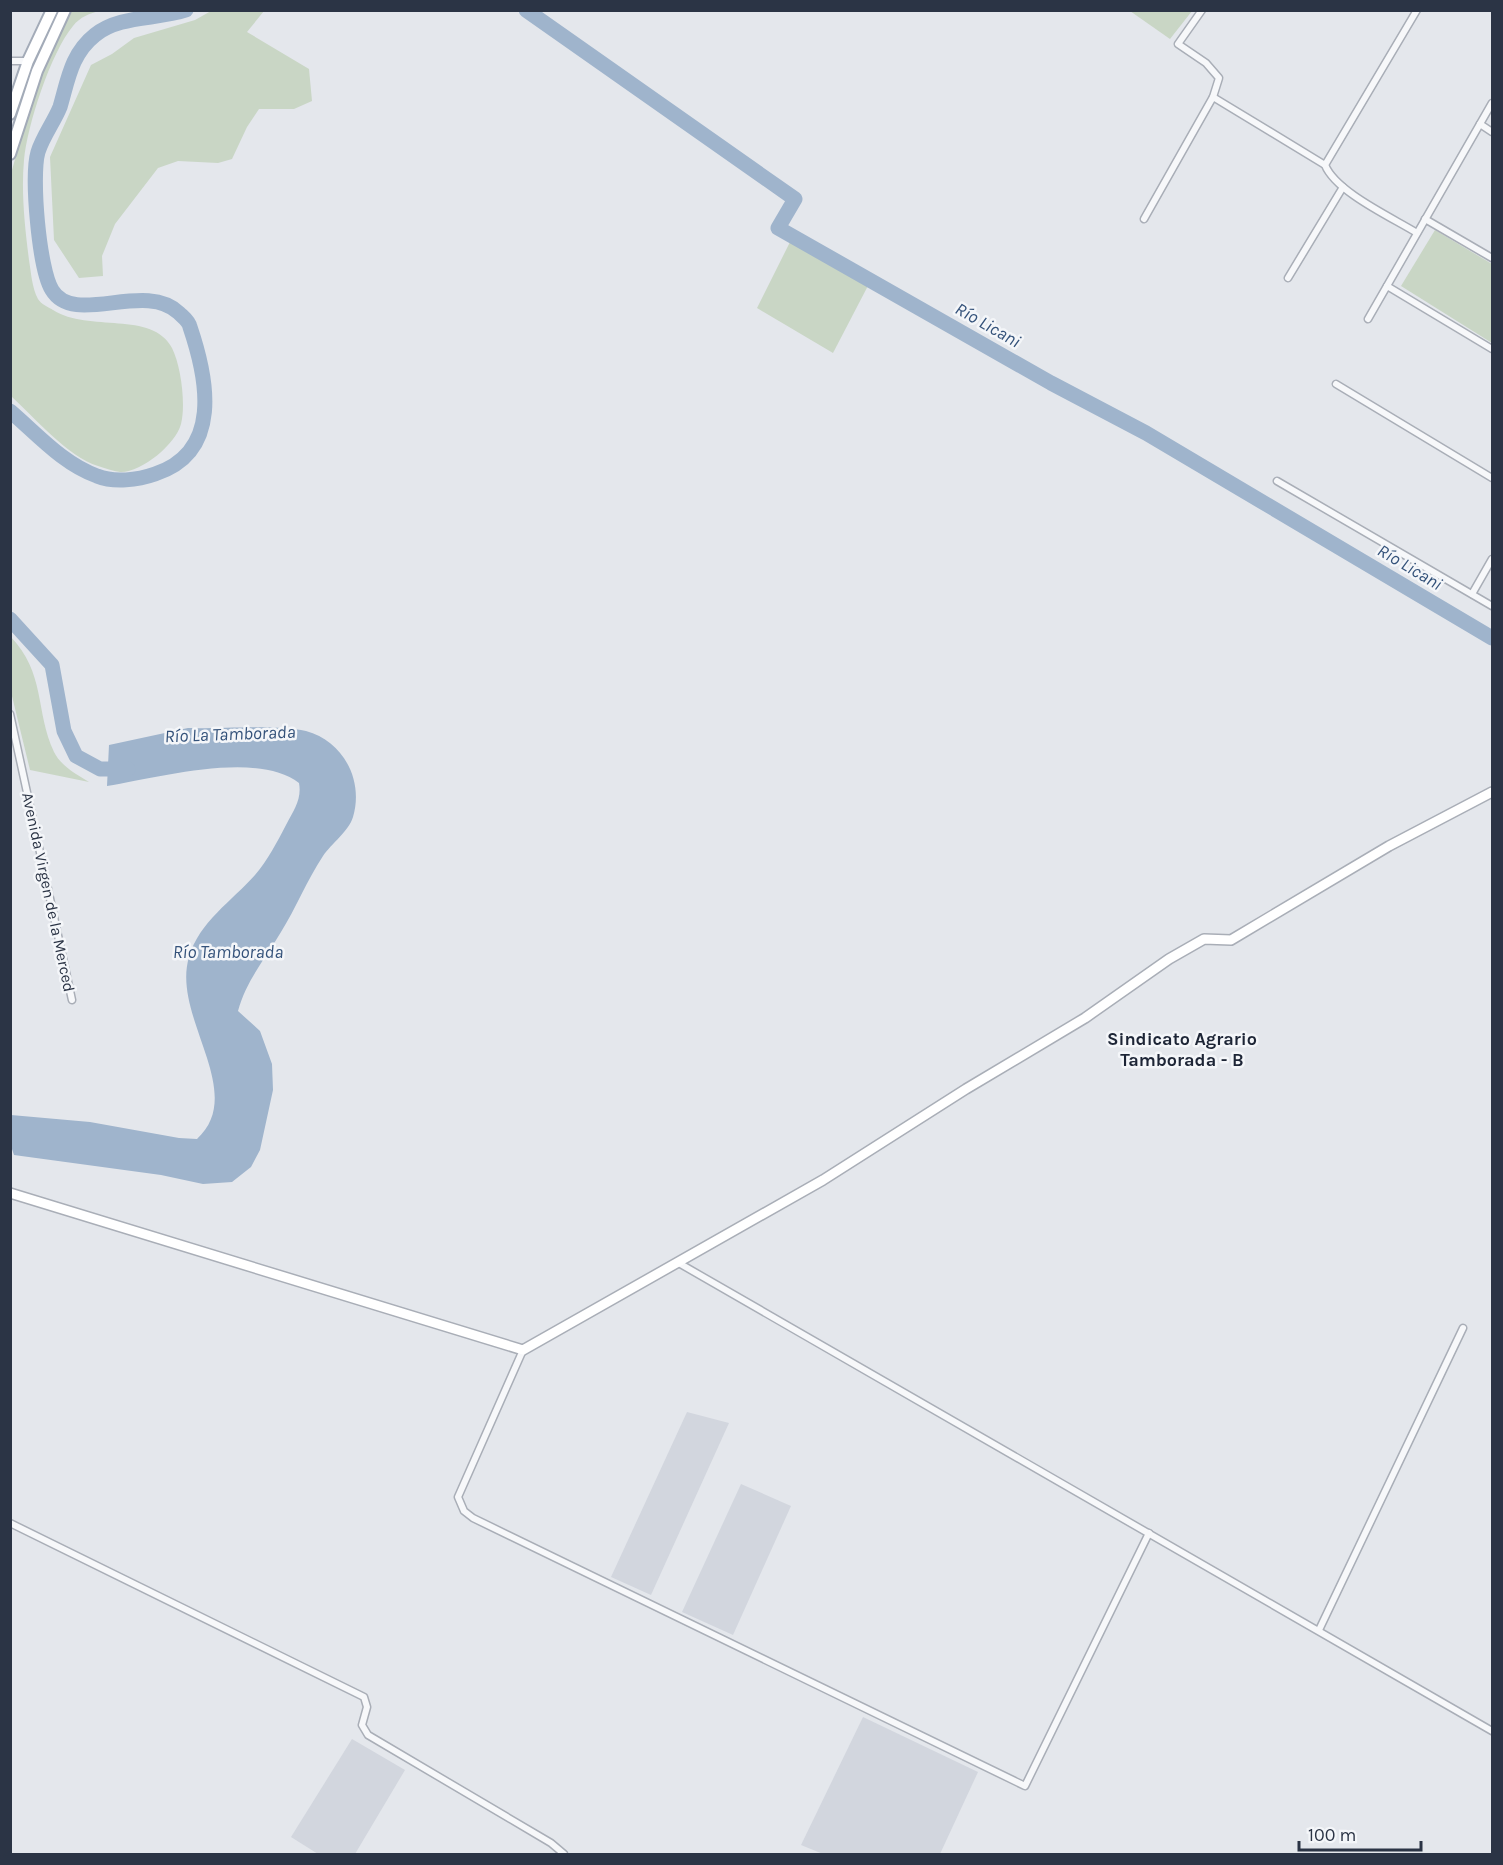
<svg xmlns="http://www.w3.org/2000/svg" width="1503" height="1865" viewBox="0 0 1503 1865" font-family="Karla,sans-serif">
	<rect width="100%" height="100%" fill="#e4e7ec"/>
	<g fill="#d2d6de">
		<polygon points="687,1412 729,1423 651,1595 611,1577"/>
		<polygon points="741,1484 791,1506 733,1635 682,1612"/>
		<polygon points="863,1717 978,1772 940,1854 823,1854 801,1845"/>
		<polygon points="352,1739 405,1770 355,1854 318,1854 291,1837"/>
	</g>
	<g fill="#c9d6c5">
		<path d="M70 11H100C90 13 80 17 73 26 51 52 27 126 24 160 21 193 25 228 29 260 31 272 32 288 38 299 41 304 48 307 53 310 89 333 152 310 172 348 181 366 186 404 181 424 176 444 141 473 120 472 113 471 105 468 98 466 68 457 34 417 11 396L10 177 35 89Z"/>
		<polygon points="211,11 264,11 247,32 309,69 312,101 294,109 259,109 247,127 232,159 218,163 178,161 158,168 115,224 102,256 103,276 79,278 54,240 50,157 91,65 112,54 134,38 195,20"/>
		<polygon points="1130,11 1192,11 1170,39"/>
		<polygon points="1435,230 1492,264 1492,343 1401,286"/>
		<polygon points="793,236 871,280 833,353 757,308"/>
		<path d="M10 636C46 673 35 711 54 752 61 766 76 774 89 782L30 770 11 692Z"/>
	</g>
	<path fill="#9fb4cc" d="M188 728C221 729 277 724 306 731 343 741 364 780 353 817 349 831 331 844 323 856 307 880 296 908 281 932 265 959 246 981 238 1011L260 1031 272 1064 273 1090 260 1150 251 1167 232 1182 203 1184 161 1175 14 1155 11 1146V1115L90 1122 179 1138 197 1139C248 1092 171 1017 189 957 199 922 232 901 255 875 268 860 277 842 286 825 294 810 302 799 299 783 256 750 158 778 107 786L109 745Z"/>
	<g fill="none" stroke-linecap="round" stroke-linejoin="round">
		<g stroke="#9fb4cc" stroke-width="15">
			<polyline points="526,10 795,199 778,228 1051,383 1146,433 1492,638"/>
			<path d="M10 411C37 434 63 464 97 476 114 483 138 480 155 474 222 452 208 380 190 327 189 321 183 317 179 313 145 280 74 327 52 290 39 269 31 176 38 152 43 136 54 122 60 107 68 80 71 54 95 35 120 15 156 20 186 10"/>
			<polyline points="10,619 52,665 64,731 76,756 100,769 128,769"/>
		</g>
		<g stroke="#a9aeb7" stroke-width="9">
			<g id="street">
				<polyline points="10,61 28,61"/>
				<path d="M1213 97 1325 165C1336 192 1391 217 1417 233"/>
				<polyline points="1480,124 1492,132"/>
				<polyline points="1325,165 1417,10"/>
				<polyline points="1144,219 1213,97 1219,78 1206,63 1178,44 1202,10"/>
				<polyline points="1425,219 1492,258"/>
				<polyline points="1288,278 1343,187"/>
				<polyline points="1387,286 1492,349"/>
				<polyline points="1368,319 1492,103"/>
				<polyline points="1336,384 1492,478"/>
				<polyline points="1277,481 1492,606"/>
				<polyline points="1472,594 1492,559"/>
				<polyline points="10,714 72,1000"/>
				<polyline points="677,1262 1492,1731"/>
				<polyline points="523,1350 458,1497 464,1511 473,1518 1025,1786 1149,1533"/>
				<polyline points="10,1523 364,1697 367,1707 362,1725 368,1735 551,1843 564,1854"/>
				<polyline points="1319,1630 1463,1328"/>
			</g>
		</g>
		<g stroke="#a9aeb7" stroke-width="12">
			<polyline id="secondary" points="10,1193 523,1350 823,1180 966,1089 1085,1018 1169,959 1204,939 1231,940 1389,846 1492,792"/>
		</g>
		<g stroke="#a3abb8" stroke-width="14">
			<g id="primary">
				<polyline points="10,114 28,61 52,10"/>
				<polyline points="10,154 37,71 65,10"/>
			</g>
		</g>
		<use href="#street" stroke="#f7f8fa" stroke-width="6"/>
		<use href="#secondary" stroke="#fff" stroke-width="9"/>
		<use href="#primary" stroke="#fff" stroke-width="10"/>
	</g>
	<g text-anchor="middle" stroke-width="5" stroke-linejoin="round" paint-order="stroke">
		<g font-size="16" fill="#2b3445" stroke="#f4f6f9">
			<text transform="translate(49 892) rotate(78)" y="6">Avenida Virgen de la Merced</text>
		</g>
		<g font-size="18" font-style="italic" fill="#34527a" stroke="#f4f6f9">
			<text transform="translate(988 325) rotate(30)" y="6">Río Licani</text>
			<text transform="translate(1410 567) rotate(31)" y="6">Río Licani</text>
			<text transform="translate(230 734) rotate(-2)" y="6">Río La Tamborada</text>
			<text x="228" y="958">Río Tamborada</text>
		</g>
		<g font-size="18" font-weight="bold" fill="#1d2536" stroke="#f4f6f9">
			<text x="1182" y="1045">Sindicato Agrario<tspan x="1182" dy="21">Tamborada - B</tspan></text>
		</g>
	</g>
	<rect width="1503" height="1865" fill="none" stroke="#2b3445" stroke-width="24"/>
	<path d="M1299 1841v9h122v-9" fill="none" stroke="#2b3445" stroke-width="3"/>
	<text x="1308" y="1841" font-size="18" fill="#2b3445" stroke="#f4f6f9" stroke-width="4.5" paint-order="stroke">100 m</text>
</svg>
